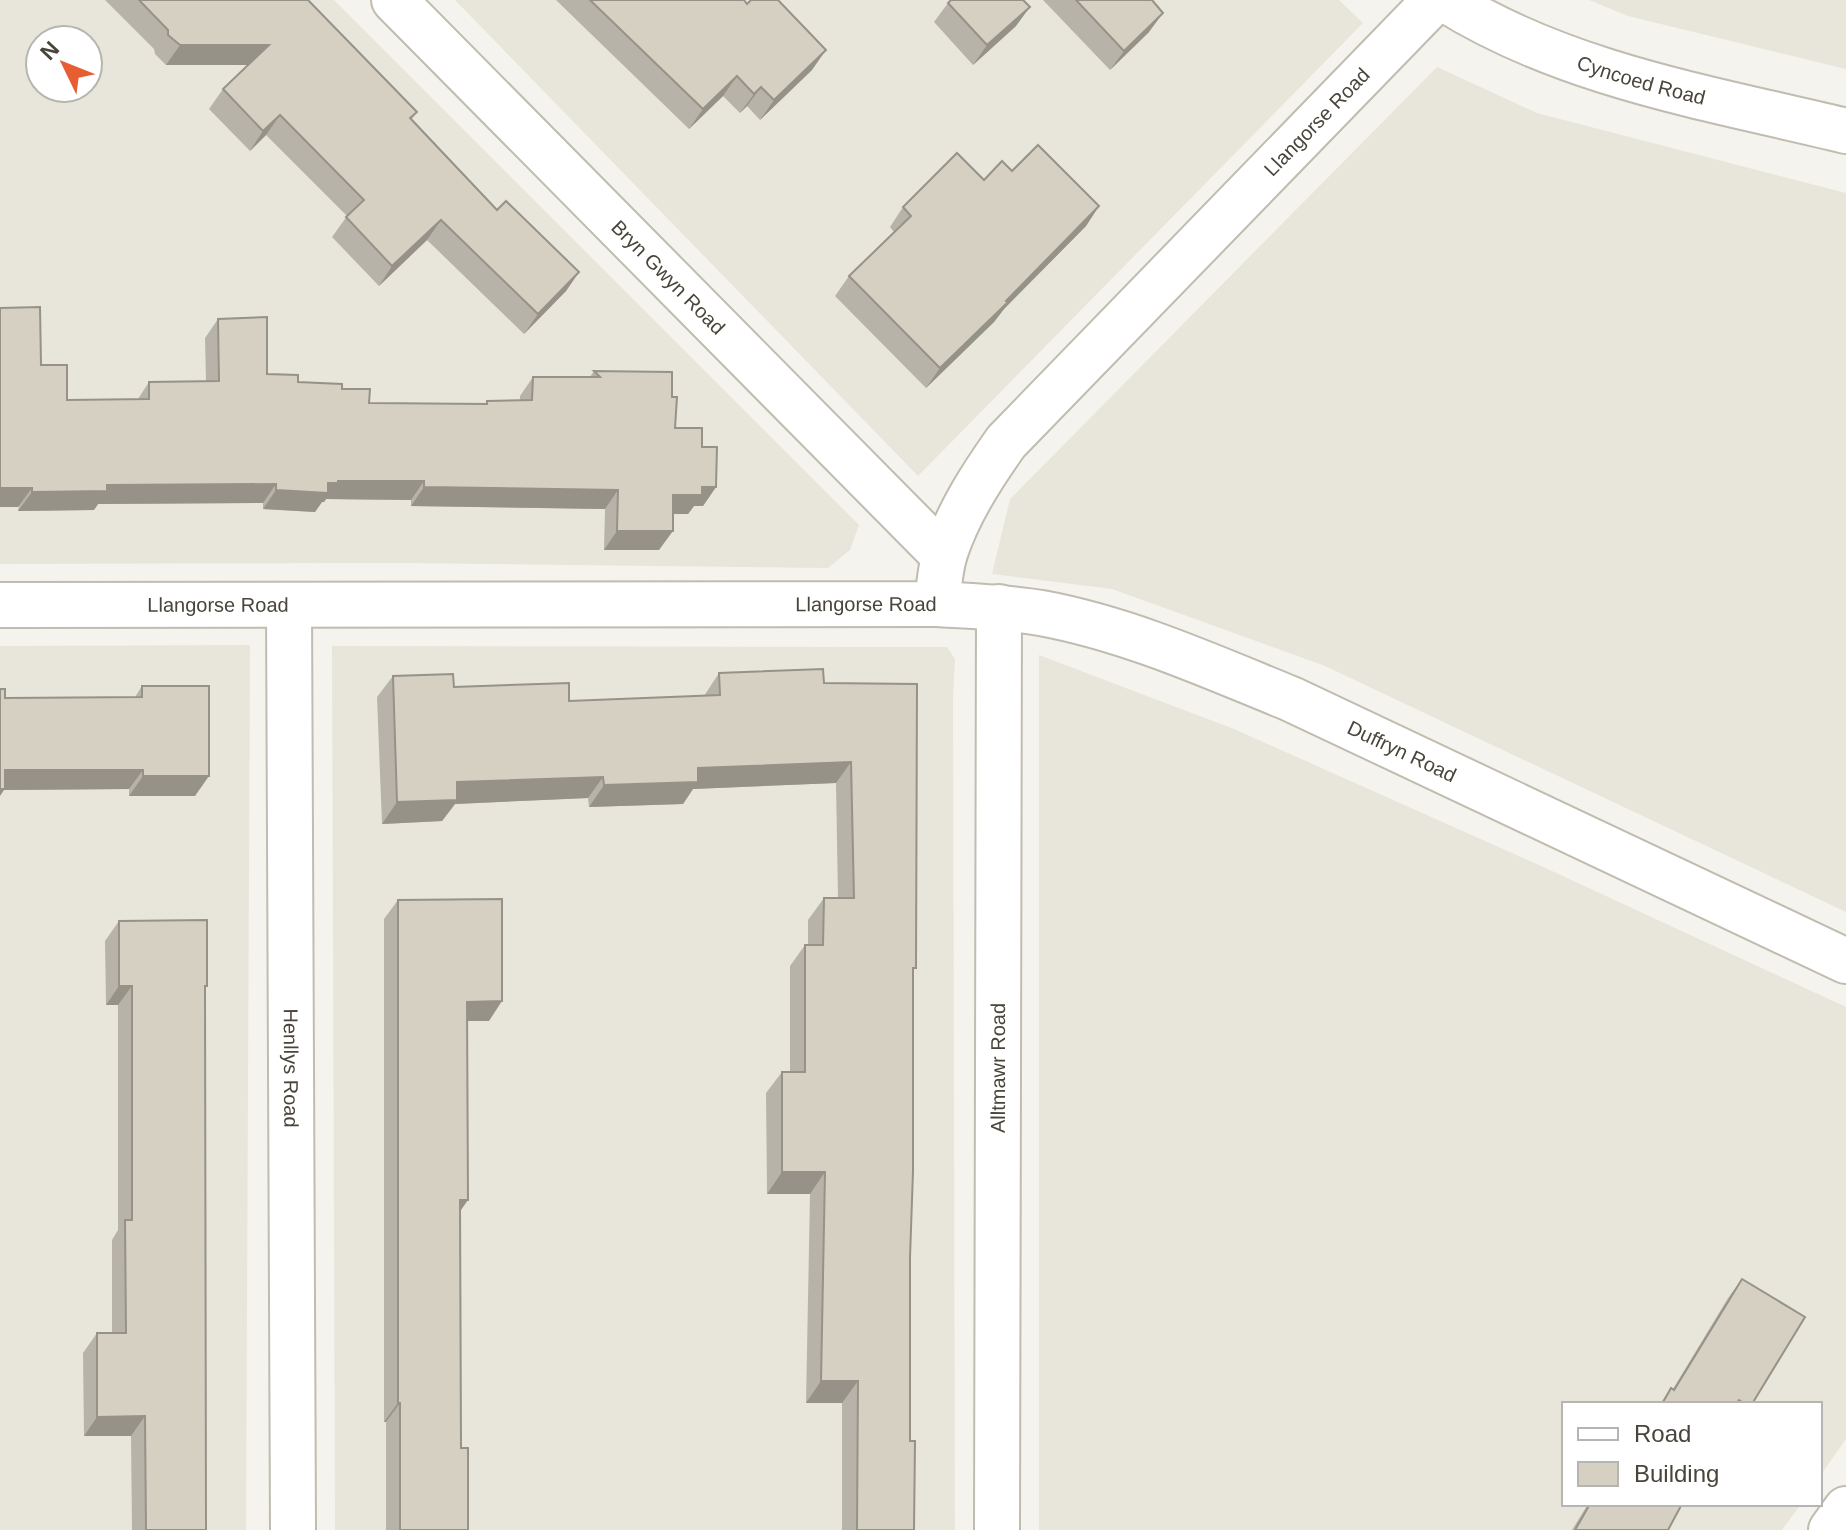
<svg xmlns="http://www.w3.org/2000/svg" width="1846" height="1530" viewBox="0 0 1846 1530" font-family="Arial,sans-serif">
	<rect width="100%" height="100%" fill="#f5f3ed"/>
	<g fill="#e8e6db" fill-rule="evenodd">
		<path d="M0 0H334L859 525 850 550 828 568 406 563 0 564ZM40 40H88V88H40Z"/>
		<polygon points="455,0 1339,0 1363,23 918,476"/>
		<polygon points="1589,0 1846,0 1846,69 1628,16"/>
		<polygon points="1437,67 1537,113 1846,193 1846,912 1325,666 1112,589 992,574 1010,499"/>
		<polygon points="250,645 246,1530 0,1530 0,646"/>
		<polygon points="332,646 947,647 955,659 953,696 955,1530 335,1530"/>
		<polygon points="1039,655 1234,729 1539,865 1846,1007 1846,1439 1820,1476 1820,1404 1564,1404 1564,1504 1801,1504 1782,1530 1039,1530"/>
	</g>
	<g fill="none" stroke-linecap="round" stroke-linejoin="round">
		<g stroke="#c0bcb0" stroke-width="48">
			<g id="minor">
				<path id="s1" d="M394 0 944 556"/>
				<path id="s2" d="M1446 0C1566 75 1710 98 1846 131"/>
				<path id="s3" d="M937 604C972 606 1007 607 1041 613 1128 629 1210 666 1291 699L1846 961"/>
				<path id="s4" d="M0 605 937 604C939 587 940 569 945 553 958 513 982 476 1006 442L1435 0"/>
				<path id="s5" d="M289 606 293 1530"/>
				<path id="s6" d="M997 1530 999 607"/>
				<polyline points="1831,1530 1846,1509"/>
			</g>
		</g>
		<use href="#minor" stroke="#fff" stroke-width="44"/>
	</g>
	<g fill="#b8b3a8">
		<polygon points="105,0 308,0 417,112 412,119 497,210 579,272 566,291 524,334 427,240 379,286 332,237 347,216 266,135 250,151 209,109 223,89 249,65 166,65 155,54 154,49"/>
		<polygon points="556,0 744,0 812,70 760,120 747,106 740,113 723,96 689,129"/>
		<polygon points="1043,0 1152,0 1149,32 1110,70"/>
		<polygon points="948,3 1016,26 973,65 934,22"/>
		<polygon points="1012,171 1099,206 1086,226 1004,309 994,322 926,388 835,296 849,276 894,232 890,227 903,207"/>
		<polygon points="218,319 267,374 298,382 342,389 369,403 485,404 487,401 520,400 520,396 533,377 590,377 594,371 672,397 675,428 702,447 716,487 703,506 694,506 688,514 673,514 659,550 604,550 605,509 411,506 411,500 326,499 324,502 322,502 315,512 263,509 263,503 98,504 94,510 18,511 41,365 67,400 138,399 149,382 206,381 205,338"/>
		<polygon points="719,673 824,683 917,684 910,1258 910,1441 914,1530 842,1530 842,1403 806,1403 810,1194 767,1194 766,1093 782,1072 790,1072 790,966 805,945 808,945 808,920 824,898 838,898 836,783 693,789 683,804 589,807 588,798 455,804 442,821 382,824 377,697 393,676 454,687 569,701 704,696"/>
		<polygon points="142,686 195,796 129,796 129,789 4,790 5,698 135,697"/>
		<polygon points="398,900 489,1021 467,1021 461,1211 461,1448 468,1530 386,1530 386,1422 384,1422 384,919"/>
		<polygon points="119,921 205,990 206,1530 132,1530 131,1436 84,1436 83,1353 97,1333 112,1333 112,1240 118,1230 118,1005 106,1005 105,941"/>
		<polygon points="1742,1279 1752,1404 1660,1404 1671,1388 1673,1389 1728,1298"/>
		<polygon points="1588,1504 1682,1504 1668,1530 1572,1530"/>
	</g>
	<g fill="#969288">
		<polygon points="1030,7 1016,26 973,65 987,45"/>
		<polygon points="1163,13 1149,32 1110,70 1124,51"/>
		<polygon points="180,45 269,45 255,65 166,65"/>
		<polygon points="826,50 812,70 760,120 774,100"/>
		<polygon points="737,76 723,96 689,129 703,109"/>
		<polygon points="761,87 747,106 740,113 754,94"/>
		<polygon points="280,115 266,135 250,151 263,131"/>
		<polygon points="1099,206 1086,226 1004,309 994,322 926,388 940,368"/>
		<polygon points="441,220 427,240 379,286 392,266"/>
		<polygon points="579,272 566,291 524,334 538,314"/>
		<polygon points="338,481 424,481 411,500 326,499 324,502 322,502 315,512 263,509 276,490"/>
		<polygon points="276,484 263,503 98,504 94,510 18,511 32,492 107,485"/>
		<polygon points="424,487 618,490 605,509 411,506"/>
		<polygon points="702,487 716,487 703,506 694,506 688,514 660,514 673,495"/>
		<polygon points="0,488 32,488 18,507 0,507"/>
		<polygon points="617,531 673,531 659,550 604,550"/>
		<polygon points="851,762 836,783 693,789 683,804 589,807 604,785 698,768"/>
		<polygon points="5,770 143,770 129,789 4,790 0,796 0,778"/>
		<polygon points="143,776 209,776 195,796 129,796"/>
		<polygon points="603,777 588,798 455,804 442,821 382,824 397,802 457,782"/>
		<polygon points="119,986 132,986 118,1005 106,1005"/>
		<polygon points="502,1001 489,1021 453,1021 467,1002"/>
		<polygon points="782,1172 825,1172 810,1194 767,1194"/>
		<polygon points="460,1200 468,1200 454,1220"/>
		<polygon points="821,1381 858,1381 842,1403 806,1403"/>
		<polygon points="398,1403 400,1403 386,1422 384,1422"/>
		<polygon points="145,1416 131,1436 84,1436 97,1417"/>
	</g>
	<g fill="#d6d0c3" stroke="#969288" stroke-width="2">
		<polygon points="139,0 308,0 417,112 410,118 497,210 506,201 579,272 538,314 441,220 392,266 346,217 364,200 280,115 263,131 223,89 269,45 180,45 168,35 168,30"/>
		<polygon points="590,0 744,0 747,4 751,0 778,0 826,50 774,100 761,87 754,94 737,76 703,109"/>
		<polygon points="951,0 1023,0 1030,7 987,45 948,3"/>
		<polygon points="1076,0 1152,0 1163,13 1124,51"/>
		<polygon points="1038,145 1099,206 1006,301 1008,302 940,368 849,276 911,216 903,207 957,153 984,180 1002,161 1012,171"/>
		<polygon points="40,307 41,365 67,365 67,400 149,399 149,382 219,381 218,319 267,317 267,374 298,375 298,382 342,384 342,389 370,389 369,403 487,404 487,401 532,400 533,377 600,377 594,371 672,372 672,397 677,397 675,428 702,428 702,447 717,447 716,487 702,487 702,495 673,495 673,531 617,531 618,490 424,487 424,481 338,481 338,483 328,483 328,493 276,490 276,484 107,485 107,491 32,492 32,488 0,488 0,308"/>
		<polygon points="823,669 824,683 917,684 916,968 913,968 913,1171 910,1258 910,1441 915,1441 914,1530 857,1530 858,1381 821,1381 825,1172 782,1172 782,1072 805,1072 805,945 823,945 824,898 854,898 851,762 698,768 698,782 604,785 603,777 457,782 457,800 397,802 393,676 453,674 454,687 569,683 569,701 720,695 719,673"/>
		<polygon points="142,686 209,686 209,776 143,776 143,770 5,770 5,789 0,789 0,689 5,689 5,698 142,697"/>
		<polygon points="502,899 502,1001 467,1002 468,1200 460,1200 461,1448 468,1448 468,1530 400,1530 400,1403 398,1403 398,900"/>
		<polygon points="207,920 207,986 205,986 206,1530 146,1530 145,1416 97,1417 97,1333 126,1333 125,1220 132,1220 132,986 119,986 119,921"/>
		<polygon points="1742,1279 1805,1317 1752,1404 1745,1404 1739,1400 1736,1404 1662,1404 1671,1388 1674,1390"/>
		<polygon points="1590,1504 1682,1504 1668,1530 1575,1530"/>
	</g>
	<g text-anchor="middle" stroke-width="6" stroke-linejoin="round" paint-order="stroke">
		<g font-size="20" fill="#49453b" stroke="#fff">
			<text dy="7" stroke="none"><textPath href="#s2" startOffset="212">Cyncoed Road</textPath></text>
			<text dy="7" stroke="none"><textPath href="#s4" startOffset="1562">Llangorse Road</textPath></text>
			<text dy="7" stroke="none"><textPath href="#s1" startOffset="390">Bryn Gwyn Road</textPath></text>
			<text dy="7" stroke="none"><textPath href="#s4" startOffset="866">Llangorse Road</textPath></text>
			<text dy="7" stroke="none"><textPath href="#s4" startOffset="218">Llangorse Road</textPath></text>
			<text dy="7" stroke="none"><textPath href="#s3" startOffset="492">Duffryn Road</textPath></text>
			<text dy="7" stroke="none"><textPath href="#s5" startOffset="462">Henllys Road</textPath></text>
			<text dy="7" stroke="none"><textPath href="#s6" startOffset="462">Alltmawr Road</textPath></text>
		</g>
	</g>
	<rect x="1562" y="1402" width="260" height="104" fill="#ffffff" stroke="#b6b5b1" stroke-width="2"/>
	<rect x="1578" y="1428" width="40" height="12" fill="#ffffff" stroke="#b6b5b1" stroke-width="2"/>
	<text x="1634" y="1442" font-size="24" fill="#49453b">Road</text>
	<rect x="1578" y="1462" width="40" height="24" fill="#d6d0c3" stroke="#b6b5b1" stroke-width="2"/>
	<text x="1634" y="1482" font-size="24" fill="#49453b">Building</text>
	<g transform="translate(64 64) rotate(313)"><circle r="38" fill="#ffffff" stroke="#b6b5b1" stroke-width="2"/>
	<path d="M0-6L14 30L0 20L-14 30Z" fill="#e75e32"/>
	<text y="-12" font-size="22" font-weight="bold" text-anchor="middle" fill="#49453b">N</text>
	</g>
</svg>
